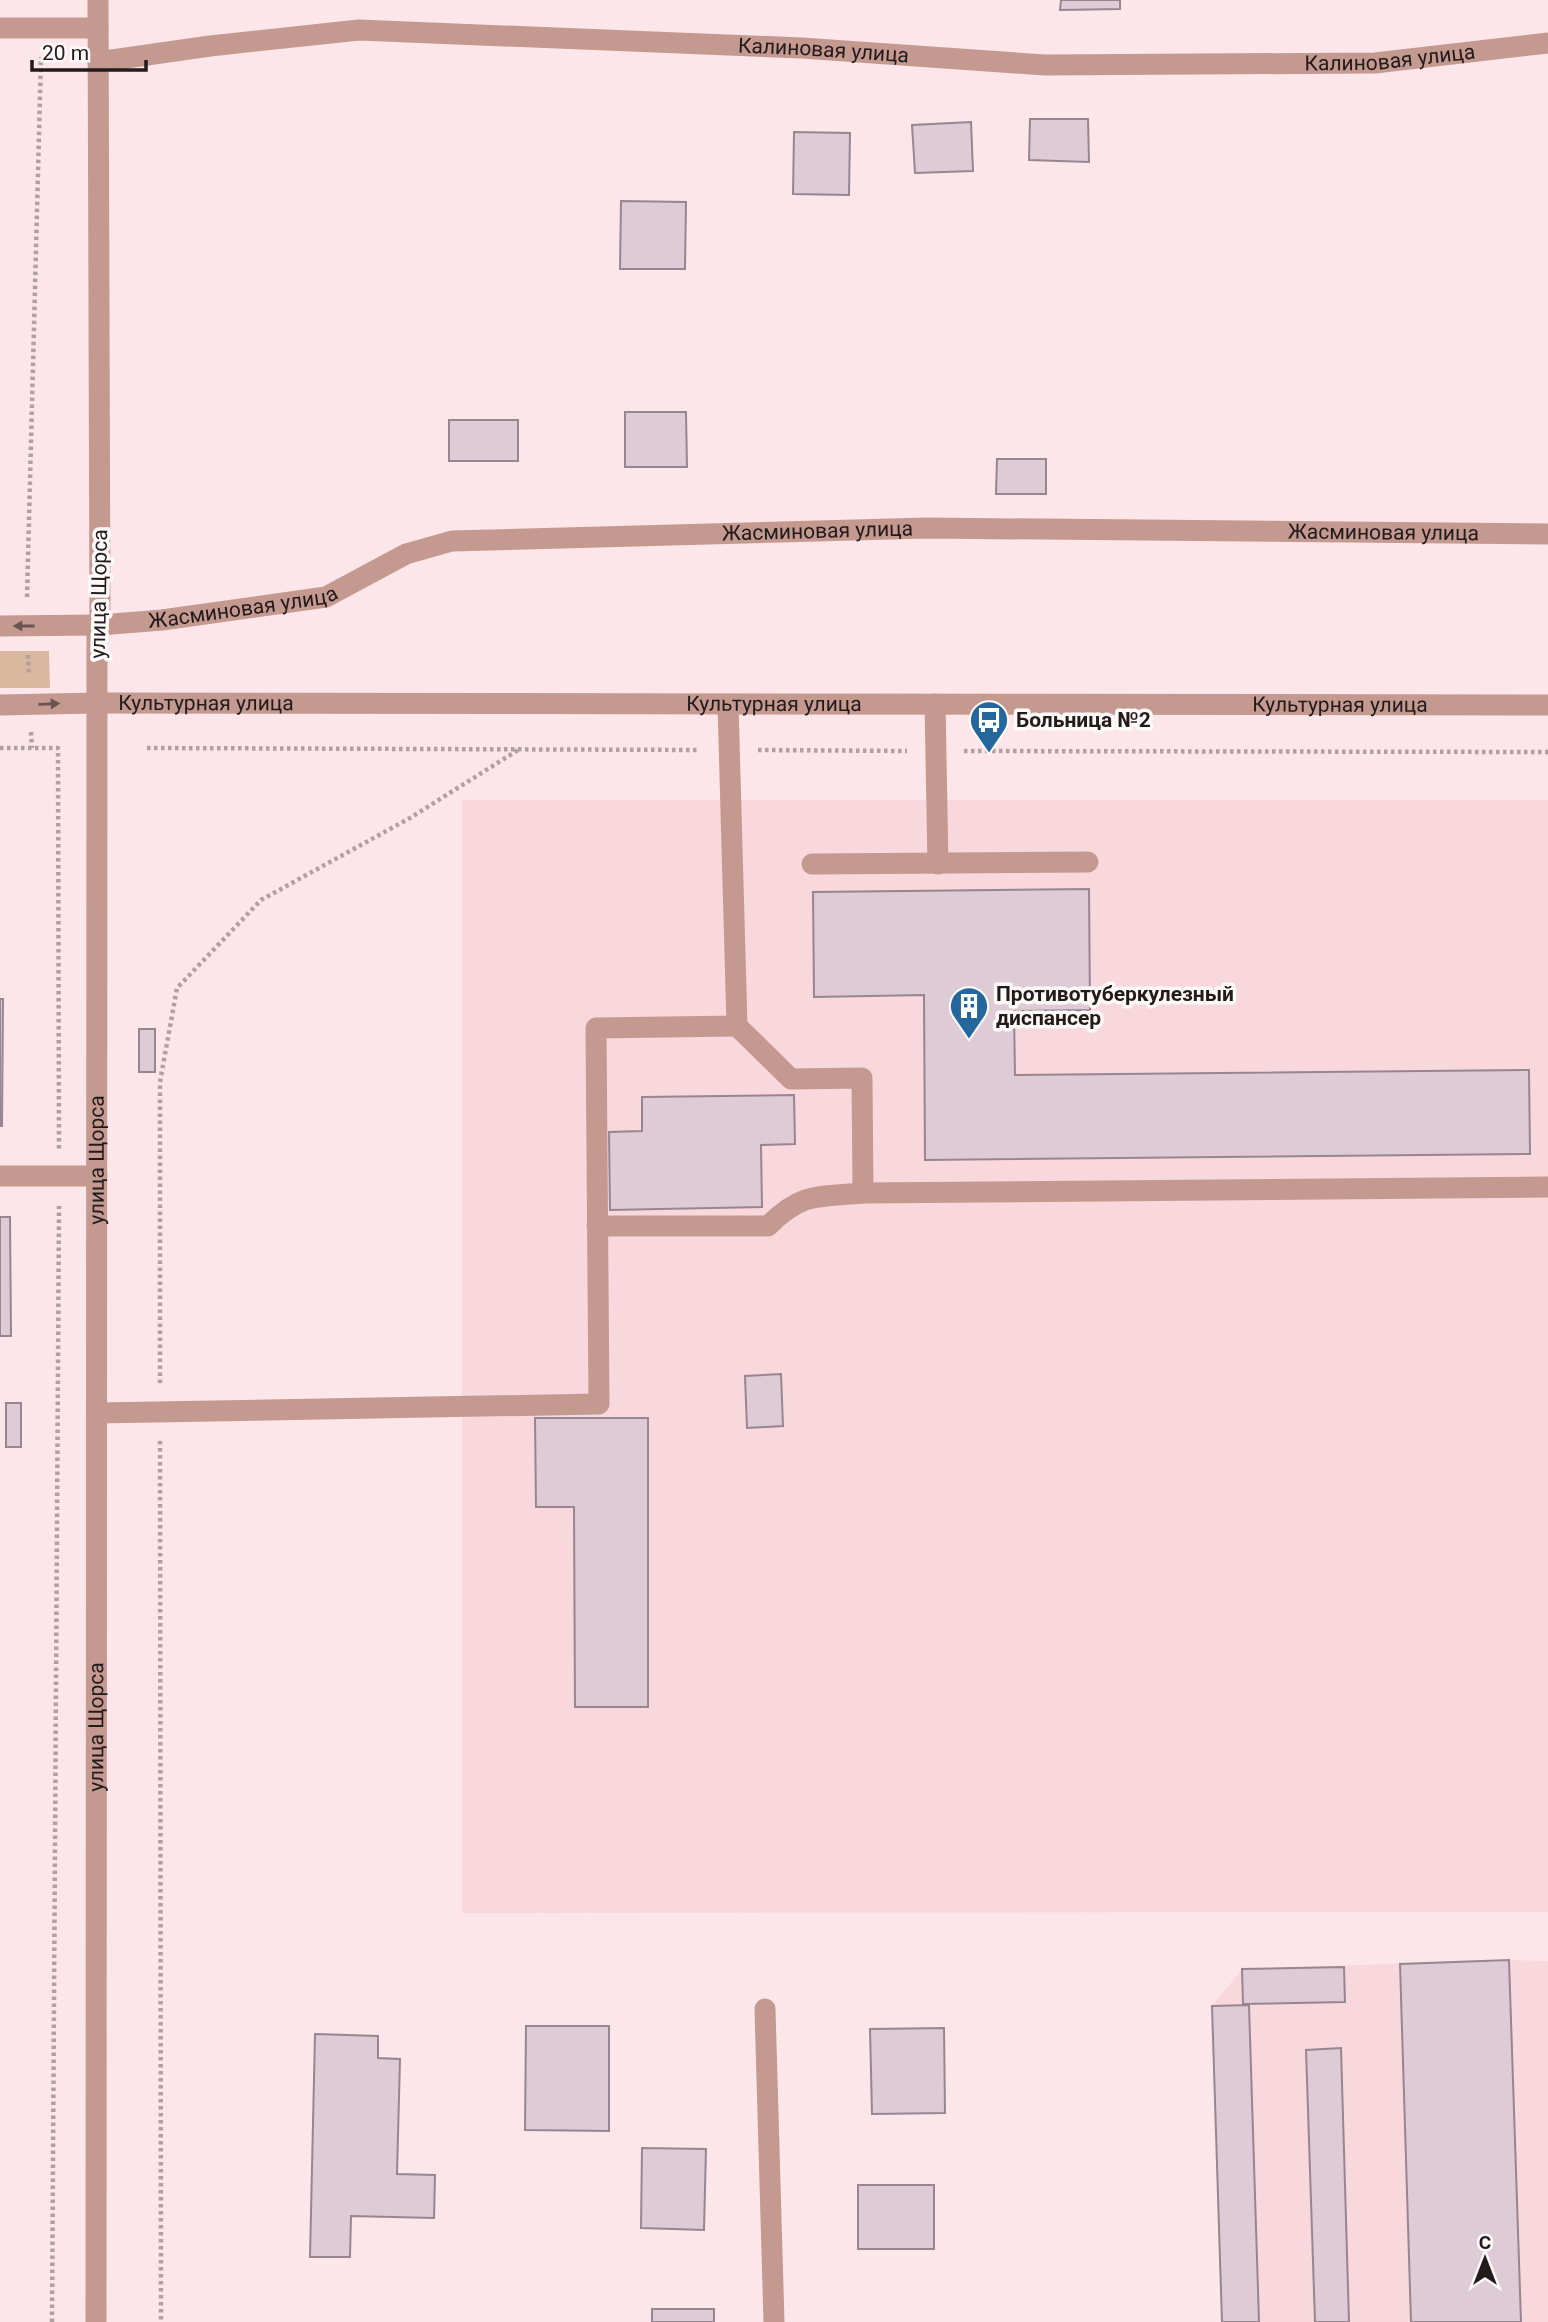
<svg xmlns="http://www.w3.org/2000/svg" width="1548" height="2322" viewBox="0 0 1548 2322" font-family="Roboto,sans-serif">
	<rect width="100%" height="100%" fill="#fde6e9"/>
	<g fill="#f8d8dc">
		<polygon points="462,800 1548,800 1548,1912 462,1913"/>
		<polygon points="1509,1960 1548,1961 1548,2322 1222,2322 1212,2006 1242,1969"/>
	</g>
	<polygon fill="#d9b89f" points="0,651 49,651 50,688 0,688"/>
	<g fill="#dfcbd5" stroke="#97858f" stroke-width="2">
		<polygon points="1061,0 1120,0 1120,9 1060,10"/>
		<polygon points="1030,119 1088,119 1089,162 1029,160"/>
		<polygon points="971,122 973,171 915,173 912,125"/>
		<polygon points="794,132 850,133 849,195 793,194"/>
		<polygon points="621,201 686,202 685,269 620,269"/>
		<polygon points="625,412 686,412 687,467 625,467"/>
		<rect x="449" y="420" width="69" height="41"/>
		<polygon points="997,459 1046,459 1046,494 996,494"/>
		<polygon points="1089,889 1090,1010 1014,1011 1015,1075 1529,1070 1530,1154 925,1160 924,995 814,997 813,892"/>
		<polygon points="0,999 3,999 2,1126 0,1126"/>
		<rect x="139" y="1029" width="16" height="43"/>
		<polygon points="794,1095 795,1144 761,1145 762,1207 610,1210 609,1132 642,1131 642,1097"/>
		<polygon points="0,1217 10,1217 11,1336 0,1336"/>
		<polygon points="781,1374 783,1426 747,1428 745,1376"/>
		<rect x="6" y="1403" width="15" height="44"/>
		<polygon points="535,1418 648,1418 648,1707 575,1707 574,1507 536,1507"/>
		<polygon points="1509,1960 1521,2322 1411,2322 1400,1964"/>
		<polygon points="1344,1967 1345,2002 1243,2004 1242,1969"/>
		<polygon points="1249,2005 1259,2322 1222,2322 1212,2006"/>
		<polygon points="526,2026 609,2026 609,2131 525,2130"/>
		<polygon points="944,2028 945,2113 872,2114 870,2029"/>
		<polygon points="315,2034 378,2036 378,2058 400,2059 397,2174 435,2175 434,2218 351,2216 350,2257 310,2257"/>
		<polygon points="1341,2048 1349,2322 1315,2322 1306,2050"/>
		<polygon points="642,2148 706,2149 704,2230 641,2228"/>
		<rect x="858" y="2185" width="76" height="64"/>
		<rect x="652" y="2309" width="62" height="13"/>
	</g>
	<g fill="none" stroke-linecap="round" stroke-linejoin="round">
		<g stroke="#b19fa2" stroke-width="4.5" stroke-dasharray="3.5 3.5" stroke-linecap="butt">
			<polyline points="27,597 41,57"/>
			<polyline points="28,655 29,674"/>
			<polyline points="31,732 32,748"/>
			<polyline points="0,748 58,748 59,1149"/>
			<polyline points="147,748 700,750"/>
			<polyline points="758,750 907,751"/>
			<polyline points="964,751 1548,752"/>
			<polyline points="160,1383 160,1082 177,988 261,900 410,818 518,750"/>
			<polyline points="160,1441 161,2322"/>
			<polyline points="52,2322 59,1206"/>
		</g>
		<g stroke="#c49990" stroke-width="21">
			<polyline points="0,28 98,28"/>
			<path id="s1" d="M98 62 210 46 359 30 802 48 1045 65 1375 63 1548 43"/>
			<path id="s2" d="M100 625 162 620 326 597 406 554 452 541 927 528 1548 534"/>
			<polyline points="0,626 97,625"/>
			<polyline points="728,704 737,1026 791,1079 862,1078 863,1193 1548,1187"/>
			<polyline points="935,704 938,864"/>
			<path id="s3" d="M0 705 97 703 1548 705"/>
			<polyline points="812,864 1088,862"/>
			<polyline points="0,1176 97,1176"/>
			<path d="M597 1226H768C802 1192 818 1197 863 1193"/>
			<polyline points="97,1413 599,1404 596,1028 737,1026"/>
			<polyline points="765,2009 774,2322"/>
			<path id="s4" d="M96 2322 97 625H100L98 0"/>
		</g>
	</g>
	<defs><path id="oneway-solid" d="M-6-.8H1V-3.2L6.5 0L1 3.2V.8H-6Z" transform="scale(1.75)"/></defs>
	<g fill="#6b5350">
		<use href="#oneway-solid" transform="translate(24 626) rotate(180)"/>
		<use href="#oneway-solid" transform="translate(49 704) rotate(-2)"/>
	</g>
	<defs>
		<g id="bus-pin" transform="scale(2.0125)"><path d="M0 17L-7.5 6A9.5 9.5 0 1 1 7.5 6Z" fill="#23679c" stroke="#fdf9f9"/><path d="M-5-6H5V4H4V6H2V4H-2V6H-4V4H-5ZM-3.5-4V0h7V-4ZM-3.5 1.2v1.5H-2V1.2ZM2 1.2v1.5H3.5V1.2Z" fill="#fff"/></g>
		<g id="building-pin" transform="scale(2.0125)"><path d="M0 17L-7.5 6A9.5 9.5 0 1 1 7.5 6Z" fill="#23679c" stroke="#fdf9f9"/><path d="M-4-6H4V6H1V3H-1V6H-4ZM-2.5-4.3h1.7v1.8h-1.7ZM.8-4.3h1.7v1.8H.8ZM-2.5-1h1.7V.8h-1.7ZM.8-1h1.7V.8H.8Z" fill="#fff"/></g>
	</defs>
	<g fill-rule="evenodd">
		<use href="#bus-pin" x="989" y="720"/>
		<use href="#building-pin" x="969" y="1006"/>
	</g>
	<g text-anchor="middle" stroke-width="7" stroke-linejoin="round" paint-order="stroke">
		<g font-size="21" fill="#221a1b" stroke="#fdf9f9">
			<text dy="7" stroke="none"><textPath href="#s1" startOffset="728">Калиновая улица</textPath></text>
			<text dy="7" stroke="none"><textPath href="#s1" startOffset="1295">Калиновая улица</textPath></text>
			<text dy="7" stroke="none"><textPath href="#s2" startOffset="732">Жасминовая улица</textPath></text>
			<text dy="7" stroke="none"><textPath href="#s2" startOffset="1298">Жасминовая улица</textPath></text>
			<text transform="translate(99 594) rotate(-89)" y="7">улица Щорса</text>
			<text dy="7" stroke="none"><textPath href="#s2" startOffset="144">Жасминовая улица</textPath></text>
			<text dy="7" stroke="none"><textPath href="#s3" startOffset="206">Культурная улица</textPath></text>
			<text dy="7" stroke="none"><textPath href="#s3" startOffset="774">Культурная улица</textPath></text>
			<text dy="7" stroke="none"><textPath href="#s3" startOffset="1340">Культурная улица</textPath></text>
			<text dy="7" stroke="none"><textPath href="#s4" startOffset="1162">улица Щорса</textPath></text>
			<text dy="7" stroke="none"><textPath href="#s4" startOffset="595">улица Щорса</textPath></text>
		</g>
		<g font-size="21" font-weight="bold" fill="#221a1b" stroke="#fdf9f9" text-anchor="start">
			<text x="1016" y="727">Больница №2</text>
			<text x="996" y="1001">Противотуберкулезный<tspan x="996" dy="24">диспансер</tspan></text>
		</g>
	</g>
	<g transform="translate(1485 2259)" stroke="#fdf9f9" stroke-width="5" paint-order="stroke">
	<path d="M0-5L12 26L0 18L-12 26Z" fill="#221a1b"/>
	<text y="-10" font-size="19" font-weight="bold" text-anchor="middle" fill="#221a1b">С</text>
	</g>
	<path d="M32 60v10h114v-10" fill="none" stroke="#221a1b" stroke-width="3.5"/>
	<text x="42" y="60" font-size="21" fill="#221a1b" stroke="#fdf9f9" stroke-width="5" paint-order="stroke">20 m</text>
</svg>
